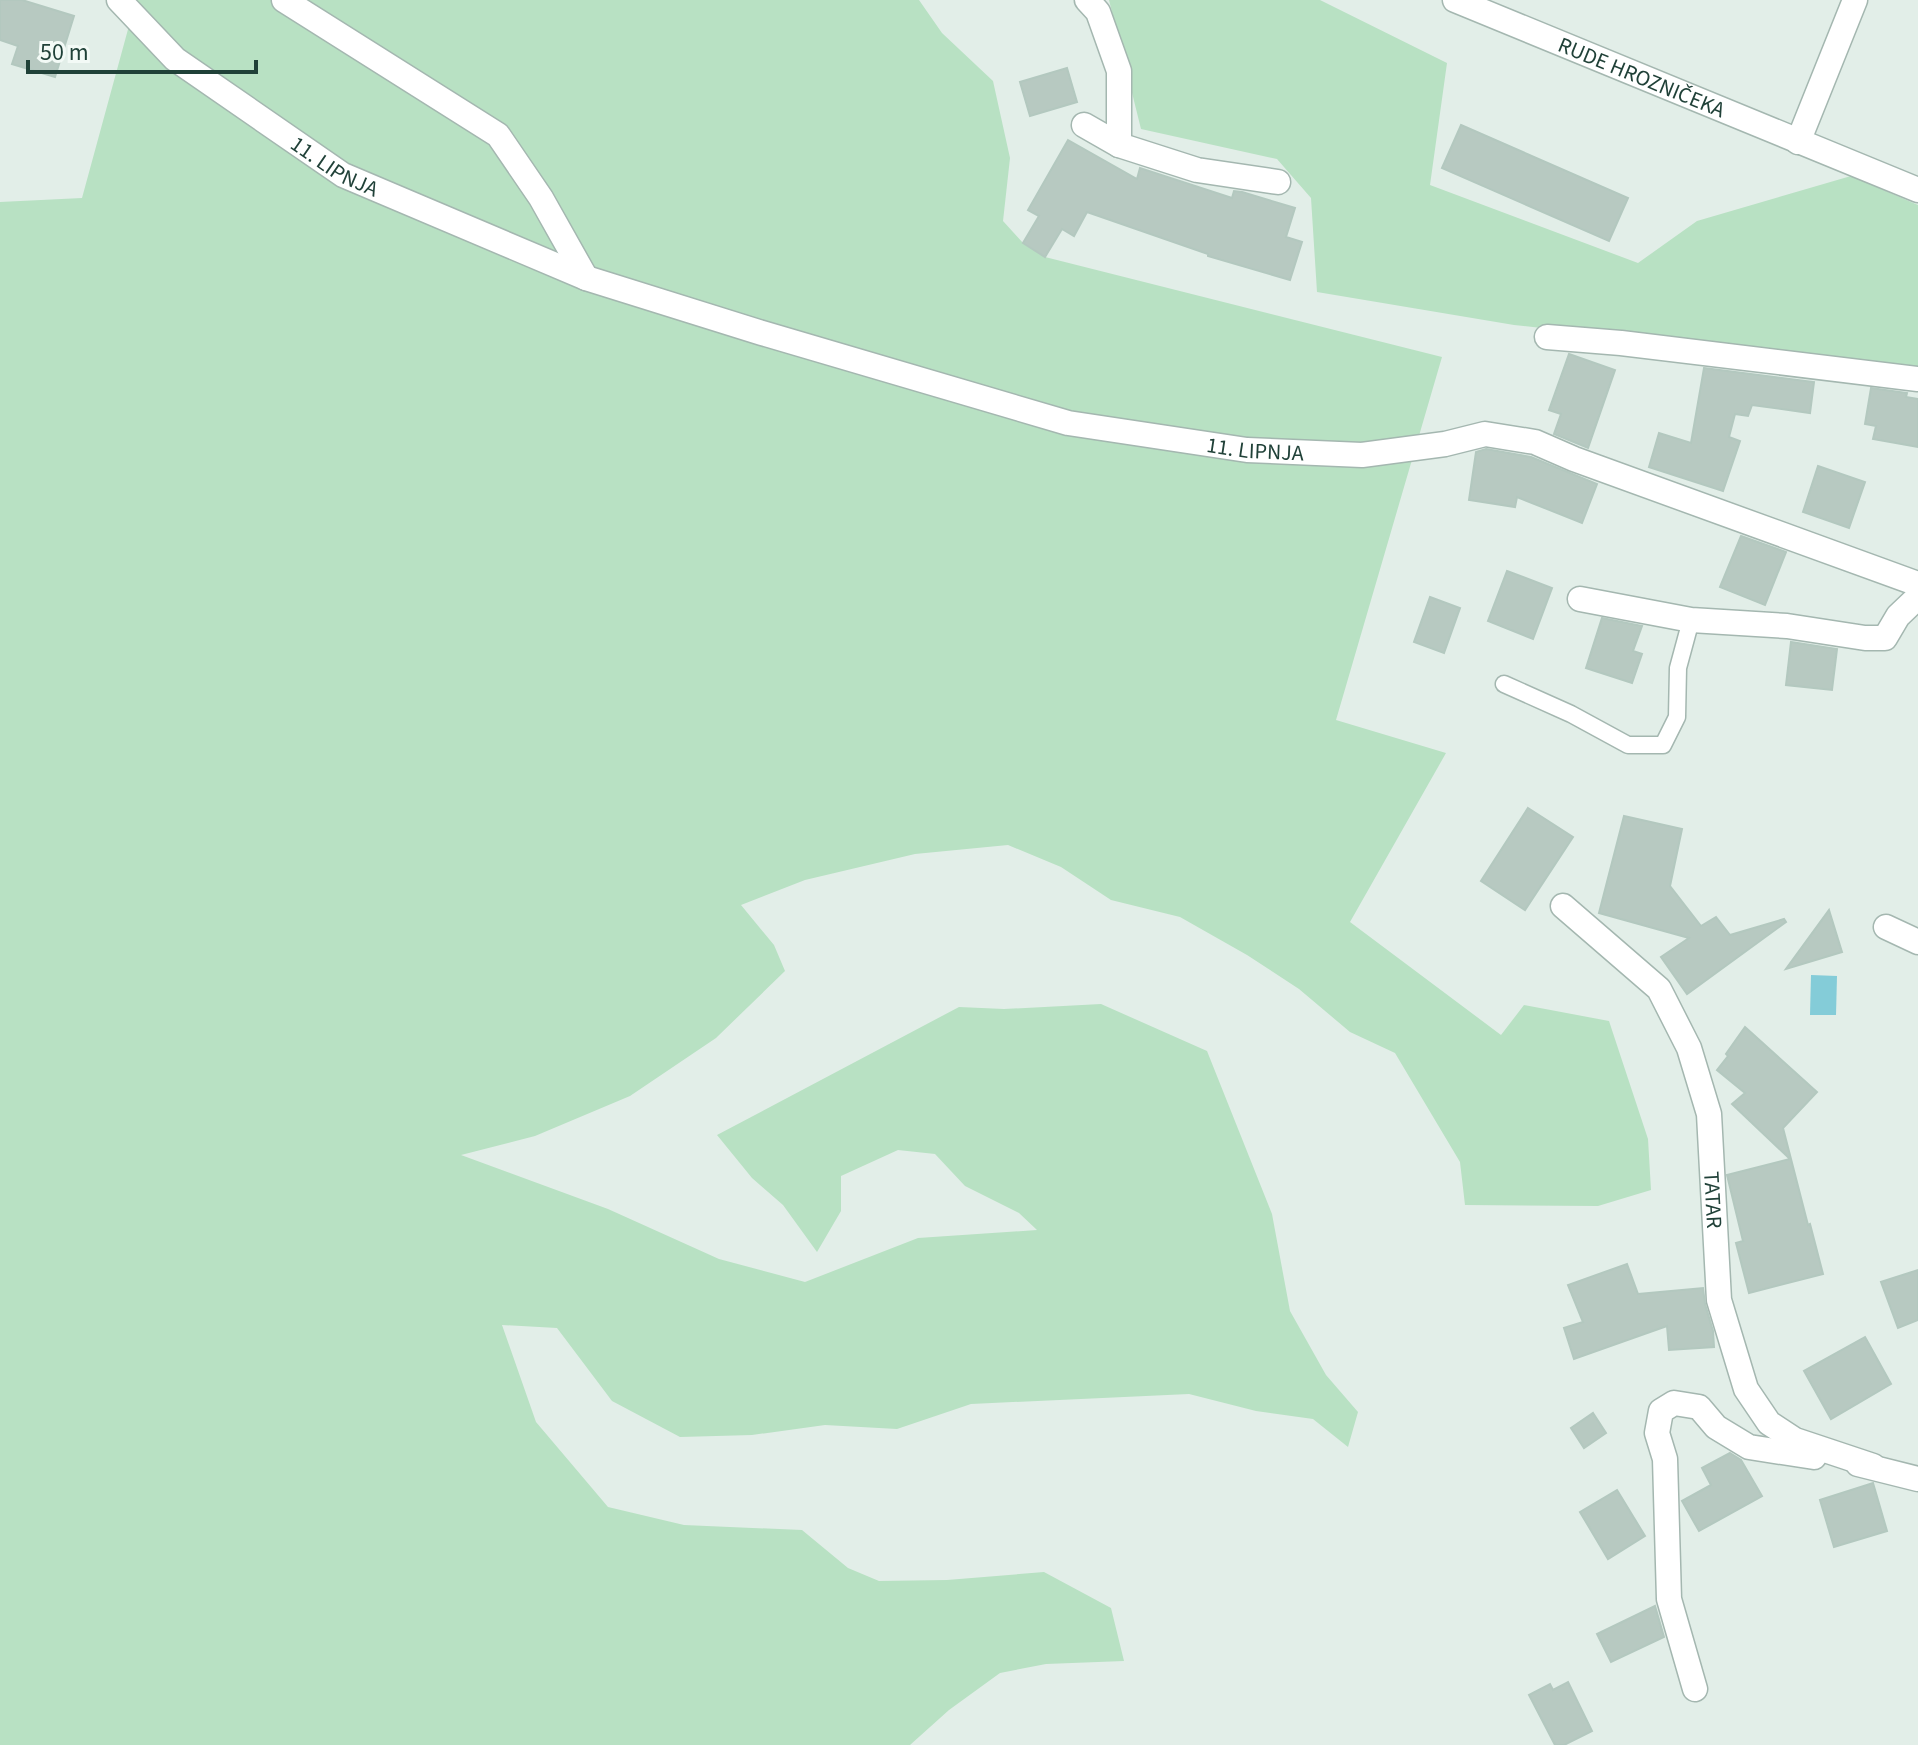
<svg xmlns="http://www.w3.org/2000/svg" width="1918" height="1745" viewBox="0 0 1918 1745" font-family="'Source Sans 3',sans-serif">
	<rect width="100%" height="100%" fill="#e2eee8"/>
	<g fill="#b8e1c3">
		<polygon points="136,0 919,0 942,33 993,81 1010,158 1003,221 1023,243 1045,257 1442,357 1336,720 1446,753 1350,922 1501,1035 1524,1005 1609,1021 1648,1139 1651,1190 1598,1206 1465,1205 1460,1162 1395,1053 1350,1032 1299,989 1247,955 1180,917 1111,900 1061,867 1008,845 915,854 805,880 741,905 774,945 785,971 716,1038 630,1096 535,1136 461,1155 608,1209 719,1259 805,1282 918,1238 1037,1230 1019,1213 965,1186 935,1154 898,1150 841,1176 841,1211 817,1252 783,1205 752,1178 717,1135 959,1007 1004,1009 1101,1004 1207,1051 1272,1214 1290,1311 1326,1375 1358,1412 1348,1447 1313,1419 1256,1411 1189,1394 971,1404 897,1429 825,1425 752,1435 680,1437 612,1401 557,1328 502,1325 536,1422 608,1507 684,1525 802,1530 848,1568 879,1581 947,1580 1044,1572 1111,1608 1124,1661 1046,1664 1000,1673 949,1710 910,1745 0,1745 0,202 82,198"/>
		<polygon points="1109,0 1320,0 1447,63 1430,185 1638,263 1697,221 1851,176 1918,205 1918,370 1514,325 1317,292 1311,198 1277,159 1141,129"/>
	</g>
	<polygon fill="#84ccd8" points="1811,975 1837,976 1836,1015 1810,1015"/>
	<g fill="#b7c9c1" stroke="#b3c8bf" stroke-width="2">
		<polygon points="0,0 22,0 74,16 55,77 12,64 18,46 0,40"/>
		<polygon points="1067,68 1077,102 1030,116 1020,82"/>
		<polygon points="1461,125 1628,198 1609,241 1442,168"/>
		<polygon points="1068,140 1137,179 1140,168 1232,198 1234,191 1242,192 1295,208 1286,237 1302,242 1290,280 1208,256 1208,254 1087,212 1074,236 1062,229 1045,257 1023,243 1039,216 1028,210"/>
		<polygon points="1569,354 1615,370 1588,448 1554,434 1561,414 1549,410"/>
		<polygon points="1704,368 1814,382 1810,413 1752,405 1748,416 1735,414 1729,437 1740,441 1723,491 1649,467 1659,433 1691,443"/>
		<polygon points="1871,388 1907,393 1906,397 1918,399 1918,447 1873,439 1876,426 1865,424"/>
		<polygon points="1486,449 1531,457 1597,484 1582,523 1517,497 1515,507 1469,500 1476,452"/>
		<polygon points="1818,466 1865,482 1849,528 1803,512"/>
		<polygon points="1741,536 1786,552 1765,605 1720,587"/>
		<polygon points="1507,571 1552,588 1533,639 1488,621"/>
		<polygon points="1430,597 1460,608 1444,653 1414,642"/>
		<polygon points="1602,618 1642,626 1633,651 1642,654 1632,683 1586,668"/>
		<polygon points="1791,642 1837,649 1832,690 1786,685"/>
		<polygon points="1528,808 1573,837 1525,910 1481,881"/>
		<polygon points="1624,816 1682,829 1670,886 1701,926 1716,917 1730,935 1784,919 1786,922 1687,994 1661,957 1689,938 1599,913"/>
		<polygon points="1829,910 1842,952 1786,969"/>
		<polygon points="1745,1027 1817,1092 1783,1128 1808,1225 1810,1224 1823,1274 1749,1293 1736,1243 1743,1241 1727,1175 1790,1159 1732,1104 1745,1093 1717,1070 1728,1056 1726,1054"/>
		<polygon points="1627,1264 1638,1294 1703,1288 1705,1304 1713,1331 1714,1347 1669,1350 1667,1326 1574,1359 1564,1328 1583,1322 1568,1285"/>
		<polygon points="1918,1270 1918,1320 1898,1328 1881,1282"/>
		<polygon points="1865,1337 1891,1384 1831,1419 1804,1371"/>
		<polygon points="1593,1413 1606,1433 1584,1448 1571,1428"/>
		<polygon points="1730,1453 1741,1460 1762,1496 1699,1531 1682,1501 1711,1485 1702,1468"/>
		<polygon points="1873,1483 1887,1531 1834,1547 1820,1500"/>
		<polygon points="1617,1490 1645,1536 1608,1559 1580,1512"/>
		<polygon points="1655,1606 1664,1637 1611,1662 1597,1634"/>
		<polygon points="1568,1682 1592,1731 1564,1745 1555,1745 1529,1695 1550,1684 1553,1690"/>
	</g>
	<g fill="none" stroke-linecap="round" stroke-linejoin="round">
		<g stroke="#a4b7b0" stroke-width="19">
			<polyline id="lane" points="1504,684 1571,714 1628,745 1663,745 1677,717 1678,668 1691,620"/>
		</g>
		<g stroke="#a4b7b0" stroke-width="27">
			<g id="street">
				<path id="s1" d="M119 0 175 59 343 175 586 278 762 333 1068 423 1247 450 1362 455 1445 444 1485 434 1535 442 1574 459 1918 584"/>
				<polyline points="284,0 498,135 541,198 586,278"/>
				<polyline points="1087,0 1098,12 1119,71 1119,145"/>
				<path id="s2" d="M1455 0 1918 190"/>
				<polyline points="1084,125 1119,145 1197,170 1278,182"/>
				<polyline points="1798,142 1855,0"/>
				<polyline points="1547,337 1621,343 1918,379"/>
				<polyline points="1580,599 1691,620 1787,626 1865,638 1885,638 1898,616 1918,597"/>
				<path id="s3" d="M1563 906 1659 989 1689 1048 1709 1114 1719 1300 1746 1389 1769 1423 1795 1440 1873 1466"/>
				<polyline points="1886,927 1918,942"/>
				<polyline points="1858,1464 1918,1479"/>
				<polyline points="1695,1689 1669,1599 1665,1459 1657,1433 1661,1411 1674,1403 1699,1407 1716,1427 1749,1447 1814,1457"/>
			</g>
		</g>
		<use href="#lane" stroke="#fff" stroke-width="16"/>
		<use href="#street" stroke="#fff" stroke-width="24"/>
	</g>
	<g text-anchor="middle" stroke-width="6" stroke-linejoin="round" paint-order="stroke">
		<g font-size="22" fill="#204138" stroke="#f3faf6">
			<text dy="8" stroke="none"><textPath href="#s2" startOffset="202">RUDE HROZNIČEKA</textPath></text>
			<text dy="8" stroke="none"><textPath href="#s1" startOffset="274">11. LIPNJA</textPath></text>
			<text dy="8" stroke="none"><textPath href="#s1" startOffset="1242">11. LIPNJA</textPath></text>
			<text dy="8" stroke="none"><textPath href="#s3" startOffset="348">TATAR</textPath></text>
		</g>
	</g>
	<path d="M28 60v12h228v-12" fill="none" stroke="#204138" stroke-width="4"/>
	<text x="40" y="60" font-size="24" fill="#204138" stroke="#f3faf6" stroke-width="6" paint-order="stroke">50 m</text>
</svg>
